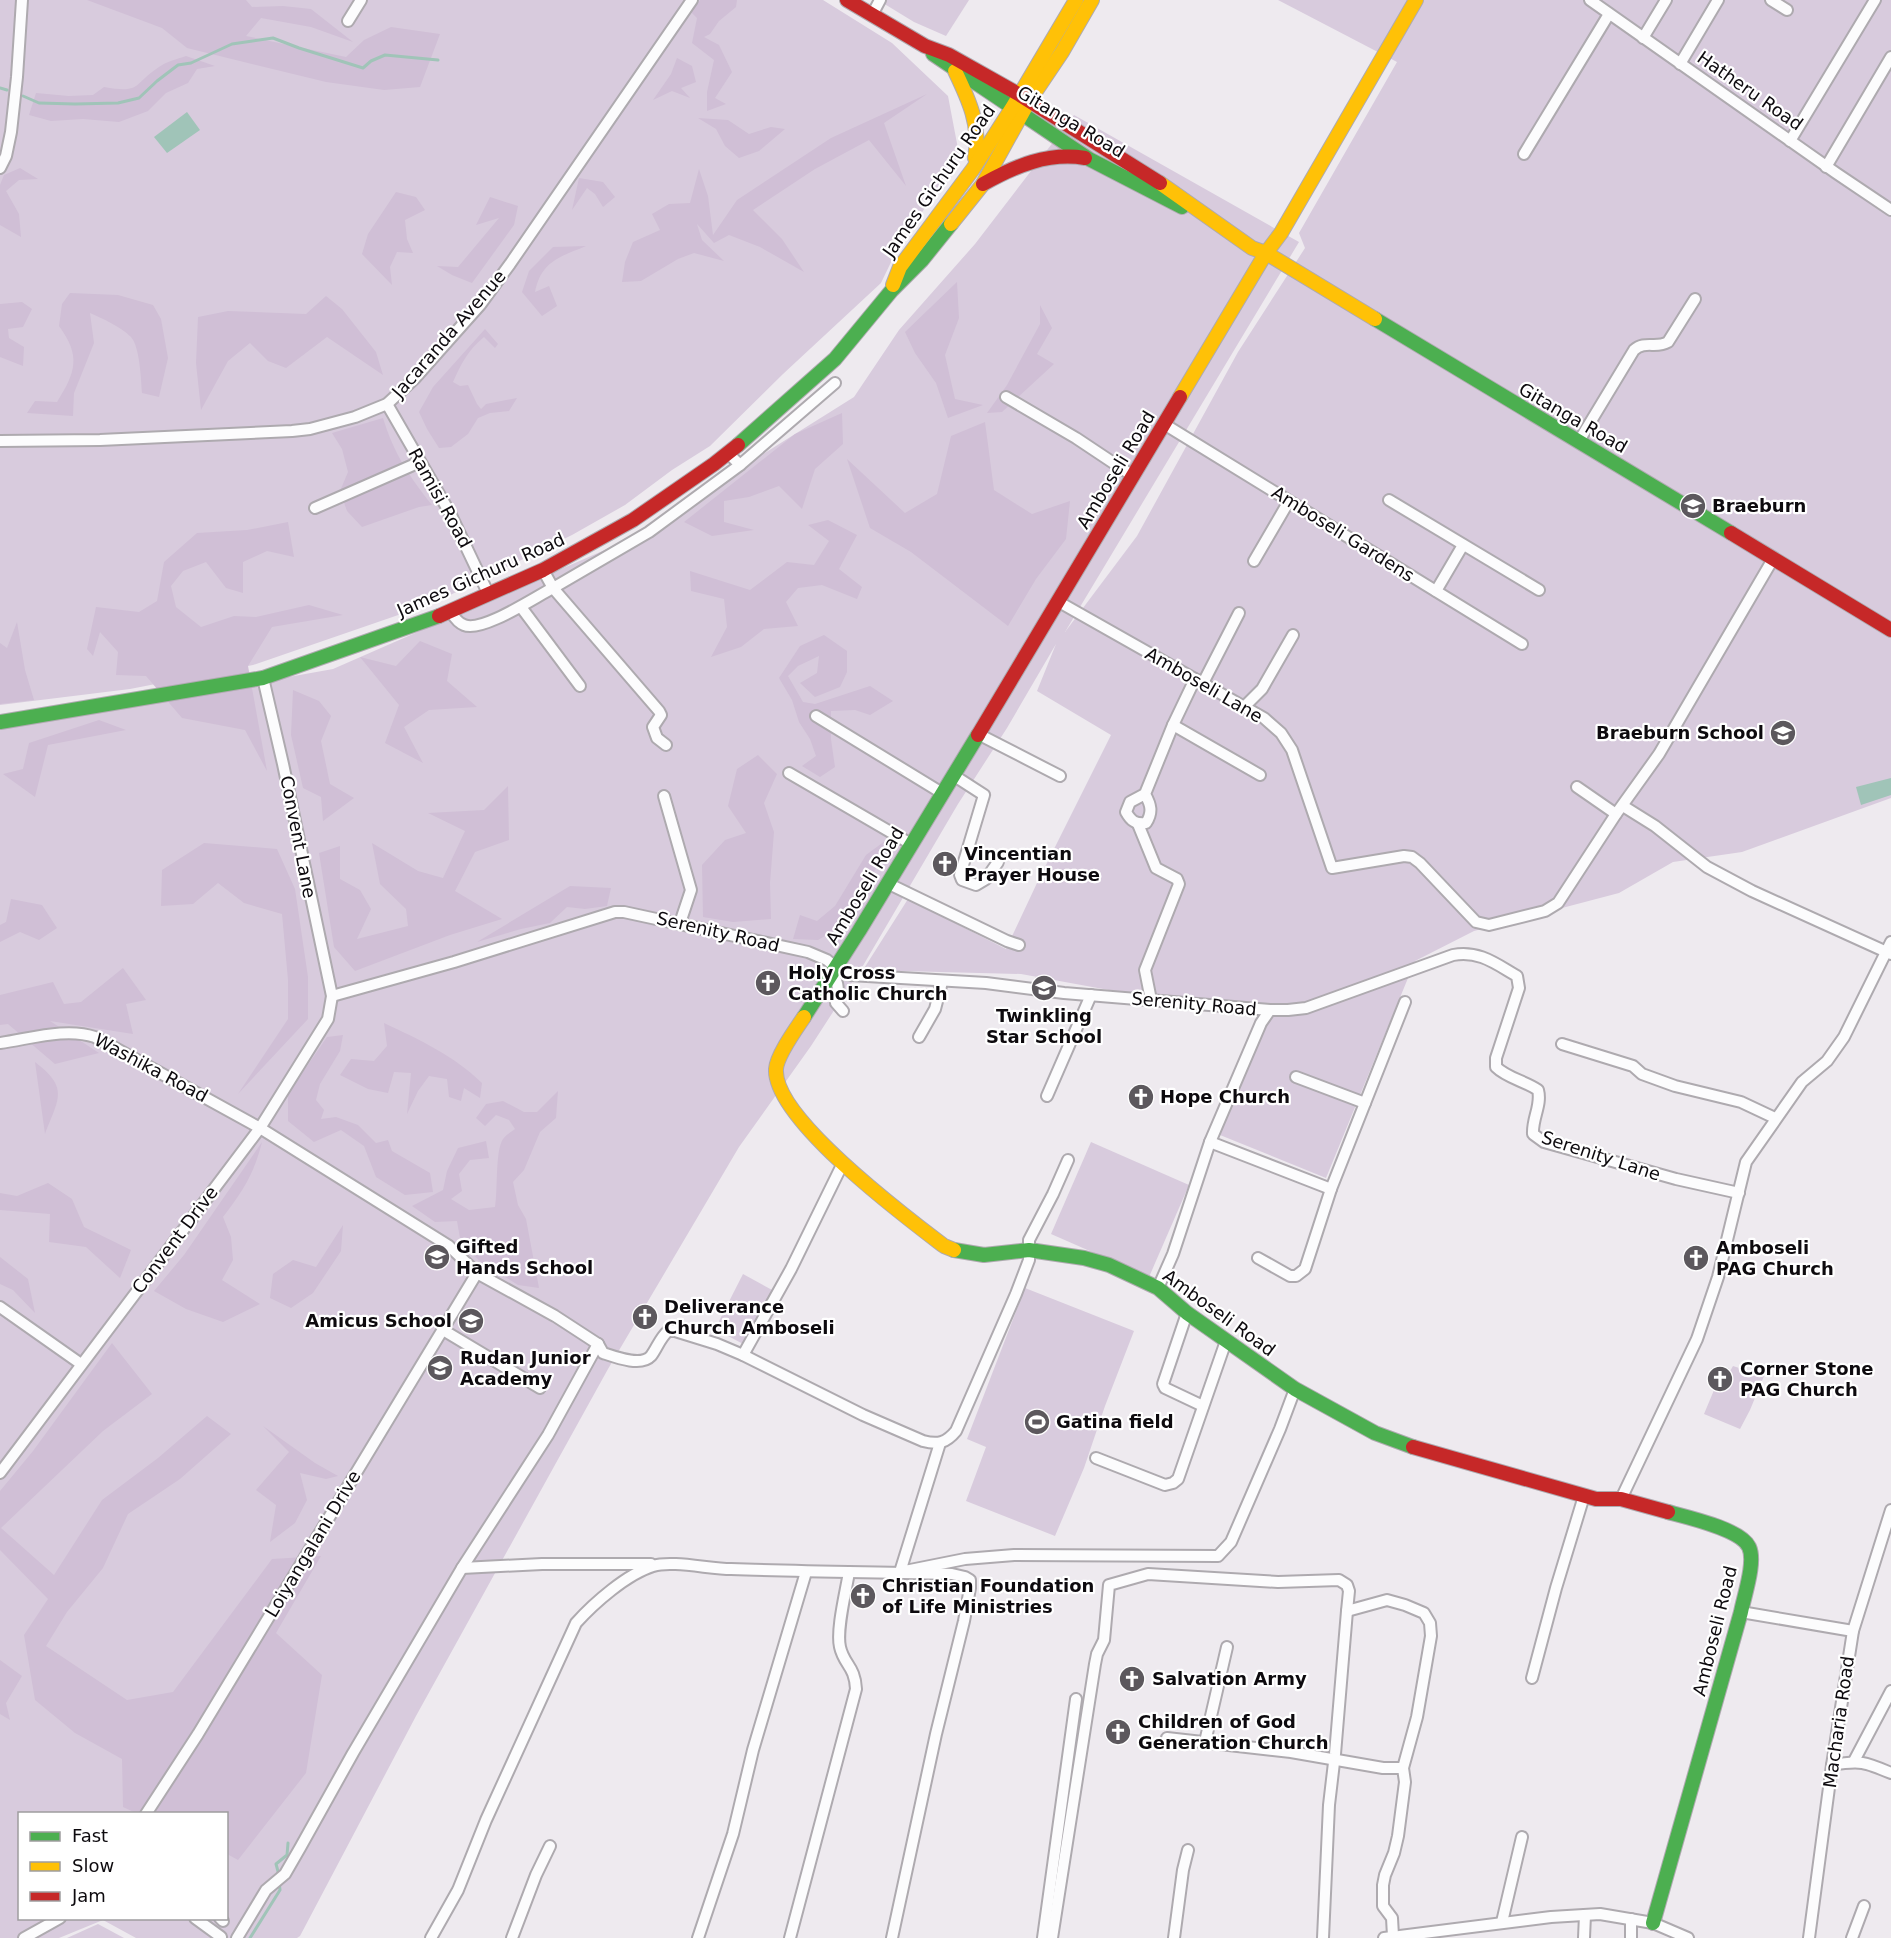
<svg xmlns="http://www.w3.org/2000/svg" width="1891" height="1938" viewBox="0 0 1891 1938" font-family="'DejaVu Sans',sans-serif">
	<rect width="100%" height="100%" fill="#eeeaef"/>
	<g fill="#d8cbdd" fill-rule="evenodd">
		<polygon points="0,0 823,0 892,43 948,96 959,154 893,258 881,283 783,374 710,446 672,470 625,505 572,535 436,602 253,665 130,689 0,705"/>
		<polygon points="878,0 969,0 946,36 914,22"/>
		<path d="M1278 0H1891V798L1742 852 1673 862 1619 893 1474 931 1415 961 1326 1178 1220 1135 1260 1014 1213 1009 1021 974 863 970 908 899 1006 949 1037 883 1111 735 1037 691 1056 644 1007 728 958 804 864 964 811 1046 739 1147 608 1369 416 1716 300 1936 297 1938H136L103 1920 59 1938H0V722L227 688 333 669 607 549 691 503 733 473 854 397 899 330 975 244 1074 115 1299 242 1065 632 1137 536 1238 352 1305 248 1299 233 1397 62ZM20 1814H226V1918H20Z"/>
		<polygon points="1091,1142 1189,1185 1149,1277 1051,1234"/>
		<polygon points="743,1274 774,1291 745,1345 715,1329"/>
		<polygon points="1025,1288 1134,1331 1105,1406 1084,1468 1055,1536 966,1501 986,1447 967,1439"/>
		<polygon points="1733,1366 1764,1376 1750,1410 1740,1429 1704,1414 1722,1371 1729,1373"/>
		<polygon points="98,1924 124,1938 67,1938"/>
	</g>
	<g fill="#d0bfd6">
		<polygon points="87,0 246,0 252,7 283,6 311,9 353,42 311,27 261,18 246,36 346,57 364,40 391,27 440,34 420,87 384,90 326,82 187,48 162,28"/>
		<polygon points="700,0 737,0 736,7 719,21 710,34 704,37 719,45 732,72 715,98 726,104 707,111 707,92 714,60 692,43 697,18 691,12"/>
		<path d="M186 56 215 66 197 69 188 83 166 93 148 111 119 122 83 119 51 121 29 115 36 93 69 96 93 95 104 87C142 94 133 84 159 67 166 62 177 59 186 56Z"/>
		<polygon points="677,58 692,66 696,82 681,88 690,98 672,91 653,100 671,74"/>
		<polygon points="927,94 884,123 906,186 869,140 815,169 753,210 782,239 804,272 760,247 729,235 714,243 697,224 702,240 724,261 694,253 678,259 641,281 622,282 625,262 633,242 660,230 652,214 669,204 690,203 699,169 708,196 713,235 737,200 831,138"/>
		<polygon points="698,118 728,120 749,134 771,127 785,129 759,151 739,158 725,146 716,129"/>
		<polygon points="20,168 38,179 19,180 6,191 19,214 21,237 0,225 0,185 4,175"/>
		<polygon points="579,178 603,182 615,197 603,207 595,194 587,188 572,210"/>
		<polygon points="396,192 416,197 425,210 405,220 407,239 413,253 397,252 390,267 392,285 362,254 368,234"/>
		<polygon points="490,197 518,206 514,225 472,283 452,275 437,266 458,267 499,218 476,225"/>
		<path d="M586 246C560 257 541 261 535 292L549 286 557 306 542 316 522 292 529 271 553 247Z"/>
		<polygon points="957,282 959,318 945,355 955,399 983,405 948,418 936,383 915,353 905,332"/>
		<path d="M70 293 118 295 153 305 161 319 168 358 159 397 142 393C141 380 140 347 131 337 120 326 103 319 90 313L94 343 74 393 73 416 27 413 35 401 57 402C76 372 81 356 59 326L62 304Z"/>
		<polygon points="326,296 342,309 376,352 383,375 327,337 286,368 268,361 250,343 228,361 201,410 196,363 198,317 228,311 306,314"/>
		<polygon points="22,302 32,309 23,327 8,329 9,338 24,347 23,366 0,357 0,304"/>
		<polygon points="1040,305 1052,328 1037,354 1054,364 1002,412 987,413 1007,385 1040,324"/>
		<path d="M485 329 498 344 495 348 484 337C468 350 461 364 453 382L460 386 468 385 477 404 481 409 486 404 517 398 509 411 490 413 478 418 468 434 451 447 439 448 427 429 419 412 433 387Z"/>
		<polygon points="842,413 843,444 815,469 802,509 779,486 749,497 724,501 724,522 754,530 712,536 684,522 795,434"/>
		<path d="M383 418C394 454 409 476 432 505L419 507 362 527 347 511 340 491 348 472 342 449 332 433Z"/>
		<polygon points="985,422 994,490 1032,514 1070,501 1066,539 1036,579 1008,626 911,552 870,528 847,459 905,513 937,494 951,436"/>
		<polygon points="828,520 857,535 839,569 862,587 857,599 822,585 798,588 786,602 798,626 764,629 741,647 711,657 727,627 724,599 691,591 690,571 750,590 787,562 814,565 829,541 808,525"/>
		<polygon points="288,522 294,557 267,551 243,562 243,593 226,588 206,562 183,571 171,586 176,607 201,627 234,616 256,617 309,605 343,615 272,627 248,666 267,771 245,730 182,718 146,676 116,675 118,652 100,632 93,656 87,649 96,607 139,612 157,601 164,562 197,533 247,530"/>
		<polygon points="17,622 25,670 34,700 0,704 0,643 7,648"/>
		<polygon points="824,635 847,651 847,672 840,687 815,697 800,683 817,673 819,656 798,666 788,676 803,702 815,704 870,686 893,701 870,715 855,710 831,711 831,739 835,767 820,777 802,766 816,756 810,739 799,722 792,700 779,678 800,646"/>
		<polygon points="420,641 452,654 447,681 477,707 429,710 404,727 423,763 385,743 399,705 360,657 396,666"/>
		<polygon points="293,690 319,701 331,716 321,741 330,784 354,798 323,821 321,797 303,788 291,735"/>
		<polygon points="99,720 126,730 48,745 35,797 3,774 23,769 29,743"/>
		<polygon points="758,755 777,774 764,803 774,832 770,883 771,919 733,922 703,917 702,865 725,840 746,833 728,806 737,769"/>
		<polygon points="508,786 509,840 475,852 455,891 502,919 450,935 355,971 334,947 319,853 340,846 340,879 360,890 371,909 357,939 408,926 406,909 380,884 372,843 418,871 443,878 465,831 428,813 484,810"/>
		<polygon points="885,841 884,854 844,925 818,940 793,939 800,915 817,921 835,906 866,855"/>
		<polygon points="204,843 277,849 295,889 308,977 308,1019 238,1094 288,1019 288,980 282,914 244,903 218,883 193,904 161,906 162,870"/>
		<polygon points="570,886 611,888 607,906 585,909 567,907 550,923 521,929 477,942"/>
		<polygon points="11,899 42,905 57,928 39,940 20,932 0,942 0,925 6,922"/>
		<polygon points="123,968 146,1000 126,1004 133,1034 50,1021 99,1053 55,1064 8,1024 0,1025 0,995 53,982 64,1004 81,1002"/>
		<path d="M384 1023C420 1040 453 1055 482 1083L480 1098 464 1088 461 1101 449 1097 447 1079 429 1076 418 1091 407 1114 411 1073 394 1072 388 1093 368 1089 340 1075 351 1059 374 1061 387 1046Z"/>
		<polygon points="343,1035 340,1051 320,1084 316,1100 324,1110 321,1119 336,1117 358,1125 376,1143 388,1140 392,1151 430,1173 433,1192 405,1195 376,1177 364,1146 341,1130 314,1142 288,1121 288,1094 327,1037"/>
		<path d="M35 1062C69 1088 59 1098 45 1134Z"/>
		<path d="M558 1091 556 1118 540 1132 524 1170 513 1182 518 1205 526 1219 539 1288 518 1285 481 1262 461 1244 457 1221 435 1222 412 1206 443 1190 447 1171 458 1148 486 1141 489 1158 470 1160 459 1174 462 1191 451 1199 469 1210 495 1207C498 1190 495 1151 503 1139 506 1135 511 1132 515 1129L509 1120 496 1115 485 1126 476 1118 486 1104 503 1101 524 1112H537Z"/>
		<path d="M262 1142C254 1174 243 1191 223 1217L231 1237 233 1260 222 1280 260 1304 223 1322 186 1309 154 1291 184 1255Z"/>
		<polygon points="48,1183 72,1199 84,1227 131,1250 120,1278 86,1247 49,1242 50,1214 0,1210 0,1193 17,1196"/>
		<polygon points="343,1225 341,1251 313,1293 291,1308 270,1298 273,1274 293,1260 316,1267"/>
		<polygon points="0,1257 28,1279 35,1313 13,1290 0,1284"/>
		<polygon points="112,1343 152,1394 103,1431 1,1528 54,1575 102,1500 158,1458 207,1416 231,1434 180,1479 128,1514 103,1568 67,1612 46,1646 127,1700 173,1692 272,1559 321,1556 276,1633 322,1675 306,1773 238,1860 227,1854 226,1814 136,1813 123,1807 122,1759 75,1733 35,1700 24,1635 48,1599 0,1550 0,1491 33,1451"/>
		<polygon points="263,1426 315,1463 338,1476 326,1479 300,1473 307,1500 295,1523 270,1542 276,1505 256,1490 289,1452"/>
		<polygon points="0,1660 22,1676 6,1703 10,1720 0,1714"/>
	</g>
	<g fill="#a0c4b8">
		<polygon points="187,112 200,130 167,153 154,137"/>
		<polygon points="1891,778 1891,795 1861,805 1856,787"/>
	</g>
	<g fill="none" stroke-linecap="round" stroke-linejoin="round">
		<g stroke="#a0c4b8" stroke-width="3">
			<polyline points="0,88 7,90"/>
			<polyline points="23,96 39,103 75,104 118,103 139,98 157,81 178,65 191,63 232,44 273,38 299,48 363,68 371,61 385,55 438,60"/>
			<polyline points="279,1875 276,1864 287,1855 288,1843"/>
			<polyline points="250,1938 280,1890 279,1882"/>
		</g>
		<g stroke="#aeaaaf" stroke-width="14">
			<g id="street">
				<polyline points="1590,0 1836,173 1891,210"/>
				<polyline points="1771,0 1787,10"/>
				<polyline points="872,15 880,0"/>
				<polyline points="348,21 361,0"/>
				<polyline points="1643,38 1666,0"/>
				<polyline points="1680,64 1718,0"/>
				<polyline points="1790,141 1875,0"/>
				<polyline points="1524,154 1609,14"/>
				<polyline points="1826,167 1891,57"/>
				<polyline points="0,168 6,156 11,132 17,77 22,0"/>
				<polyline points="1006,397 1076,438 1133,476"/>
				<polyline points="387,404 450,513 488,593"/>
				<polyline points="1164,424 1522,644"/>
				<polyline points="0,441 100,440 292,431 310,429 355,417 387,404 415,378 480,305 510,264 692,0"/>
				<path d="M1579 441 1634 350C1645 340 1656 349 1668 342L1695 299"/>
				<polyline points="728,453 740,465 835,383"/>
				<polyline points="1389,500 1539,590"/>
				<polyline points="315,508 420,462"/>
				<polyline points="1254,561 1289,501"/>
				<polyline points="1436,591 1463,545"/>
				<polyline points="1059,602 1264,718 1281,733 1292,750 1332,868 1404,856 1412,857 1420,863 1476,922 1489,925 1545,911 1558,903 1616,814 1659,754 1773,559"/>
				<polyline points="521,607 580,686"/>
				<path d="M451 612C454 617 458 623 464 625 482 633 535 597 553 588L543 570"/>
				<polyline points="1203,683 1239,613"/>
				<polyline points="1244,707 1262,689 1293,635"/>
				<polyline points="816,716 942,793"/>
				<polyline points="1173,725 1260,775"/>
				<polyline points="978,734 1060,776"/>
				<polyline points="666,745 657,738 653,727 661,715 659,711 553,588 649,532 740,465"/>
				<polyline points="789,773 911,844"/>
				<polyline points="953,775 984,795 960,875 962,880 976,885 986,879 998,862"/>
				<polyline points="1577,787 1616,814"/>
				<path d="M1145 794 1130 802 1126 812C1131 821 1135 824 1146 823 1153 812 1151 805 1145 794L1173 725 1195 679"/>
				<polyline points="664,796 691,890 680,923"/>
				<polyline points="1623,806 1655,826 1707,867 1752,891 1891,954"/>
				<polyline points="1138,824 1156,868 1177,879 1179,884 1145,970 1151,1000"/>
				<polyline points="887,883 1007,941 1019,945"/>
				<path d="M832 975C840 983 838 992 836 1003L843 1011"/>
				<path d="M332 996 454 962 615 912H624L808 952 827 960 842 973 850 975 986 983 1064 993 1270 1010H1288L1306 1008 1453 955C1479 950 1496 964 1517 976L1519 988 1496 1058V1067C1507 1078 1525 1081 1538 1090 1542 1105 1532 1118 1533 1134L1544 1142 1676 1179 1739 1193"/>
				<polyline points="919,1037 935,1009 942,982"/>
				<path d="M0 1043C30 1039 66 1027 95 1037L260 1128 449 1246 477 1273 555 1316 598 1344"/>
				<polyline points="1562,1044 1633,1066 1642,1074 1675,1086 1741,1102 1775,1118"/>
				<polyline points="1296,1077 1365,1103"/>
				<polyline points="1047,1096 1091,995"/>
				<polyline points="1210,1142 1331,1189"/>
				<polyline points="1258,1258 1290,1276 1296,1276 1305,1269 1331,1189 1405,1002"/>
				<polyline points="1158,1288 1173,1254 1210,1142 1261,1023 1270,1010"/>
				<polyline points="0,1307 81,1364"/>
				<polyline points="1187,1313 1163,1384 1165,1388 1203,1406"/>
				<polyline points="443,1330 540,1388"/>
				<path d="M598 1344 603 1353C615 1357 641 1367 651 1356 657 1348 660 1338 668 1331H675L717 1344 743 1355 863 1415 923 1441C938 1445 946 1443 956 1431L1016 1294 1029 1260V1240L1053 1194 1068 1160"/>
				<polyline points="743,1355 791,1269 843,1163"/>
				<polyline points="940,1443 900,1572 965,1559 1014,1555 1218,1556 1231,1542 1280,1429 1295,1389"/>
				<polyline points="1096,1458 1165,1485 1173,1483 1178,1479 1226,1341"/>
				<polyline points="0,1473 260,1128 328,1019 332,996 283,764 263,678"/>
				<polyline points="1621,1499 1697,1339 1718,1277 1746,1162 1802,1082 1827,1061 1844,1037 1891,942"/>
				<polyline points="462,1568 542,1564 651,1564"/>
				<polyline points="1347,1611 1387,1600 1405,1605 1424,1613 1430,1623 1431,1636 1417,1717 1403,1768 1405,1782 1398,1836 1394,1853 1385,1875 1383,1885 1383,1906 1392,1918 1393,1936"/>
				<polyline points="1741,1612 1853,1631"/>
				<polyline points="1532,1678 1556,1588 1584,1496"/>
				<polyline points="1167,1738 1291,1752 1383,1768 1403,1768"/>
				<polyline points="1205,1742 1227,1647"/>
				<polyline points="1854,1761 1891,1691"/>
				<path d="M1832 1765C1860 1760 1865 1762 1891 1773"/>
				<polyline points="146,1814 198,1734 477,1273"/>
				<polyline points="195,1918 221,1937"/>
				<polyline points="220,1918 223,1921"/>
				<polyline points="1502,1922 1522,1837"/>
				<polyline points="24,1938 60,1918"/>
				<polyline points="237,1938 266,1890 285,1874 300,1848 353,1753 462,1568 548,1435 598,1344"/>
				<path d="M431 1938 458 1890 486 1820 576 1623C594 1603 627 1574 653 1566 671 1560 710 1569 731 1569 805 1572 878 1572 952 1574L965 1577 970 1580V1588L964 1621 936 1734 892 1938"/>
				<polyline points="512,1938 536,1875 550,1846"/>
				<polyline points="698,1938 733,1834 753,1750 806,1572"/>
				<path d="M790 1938 856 1689C855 1666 844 1665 840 1647 836 1630 846 1591 849 1572"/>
				<polyline points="1043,1938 1076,1699"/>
				<polyline points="1052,1938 1095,1664 1097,1654 1104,1640 1109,1585 1148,1574 1278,1582 1339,1580 1347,1585 1349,1591 1347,1611 1335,1754 1329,1805 1323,1938"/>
				<polyline points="1174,1938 1183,1870 1188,1850"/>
				<polyline points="1384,1938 1551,1917 1600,1914 1653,1923 1688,1938"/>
				<polyline points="1584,1938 1585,1915"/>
				<polyline points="1631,1938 1631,1919"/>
				<polyline points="1809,1938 1832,1765 1853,1631 1891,1510"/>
				<polyline points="1852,1938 1864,1906"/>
			</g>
		</g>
		<g stroke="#aeaaaf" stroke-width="16">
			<g id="fast">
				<polyline points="933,54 1089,159 1182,207"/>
				<polyline points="1375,319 1731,533"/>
				<polyline points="738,445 835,359 892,290 922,260 951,224"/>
				<polyline points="0,722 263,678 439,616"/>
				<polyline points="804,1017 859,931 978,735"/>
				<polyline points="954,1250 984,1255 1029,1250 1084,1258 1109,1265 1158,1288 1187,1313 1295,1389 1375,1433 1413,1447"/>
				<path d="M1653 1923 1741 1612C1744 1596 1756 1562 1749 1547 1741 1529 1686 1517 1668 1512"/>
			</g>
		</g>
		<g stroke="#aeaaaf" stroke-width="16">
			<g id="slow">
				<path d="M955 71C969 100 981 126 975 158"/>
				<polyline points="1160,183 1252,248 1266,253 1375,319"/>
				<polyline points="951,224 983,184 1029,101 1062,52 1092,0"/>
				<polyline points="893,285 900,267 973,169 1012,108 1076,0"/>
				<polyline points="1180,397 1266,253 1281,233 1416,0"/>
				<path d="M804 1017C796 1029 777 1055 776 1069 773 1118 906 1217 944 1246L954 1250"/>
			</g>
		</g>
		<g stroke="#aeaaaf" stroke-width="16">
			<g id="jam">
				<polyline points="847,0 925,46 949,55 1020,95 1160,183"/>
				<path d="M983 184C1015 166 1048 152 1085 158"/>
				<polyline points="1731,533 1891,630"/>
				<polyline points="439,616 543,570 633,520 714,464 738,445"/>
				<polyline points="978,735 1180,397"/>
				<polyline points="1413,1447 1596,1499 1621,1499 1668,1512"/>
			</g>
		</g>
		<use href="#street" stroke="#fcfcfd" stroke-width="10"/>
		<use href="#fast" stroke="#4caf50" stroke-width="14"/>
		<use href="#slow" stroke="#ffc107" stroke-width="14"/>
		<use href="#jam" stroke="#c62828" stroke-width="14"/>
	</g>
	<defs>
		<g id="school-disc" transform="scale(1.35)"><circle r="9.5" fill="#5c585d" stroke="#fff"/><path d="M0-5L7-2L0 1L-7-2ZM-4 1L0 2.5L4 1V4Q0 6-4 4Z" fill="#fff"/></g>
		<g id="church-disc" transform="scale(1.35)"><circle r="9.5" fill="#5c585d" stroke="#fff"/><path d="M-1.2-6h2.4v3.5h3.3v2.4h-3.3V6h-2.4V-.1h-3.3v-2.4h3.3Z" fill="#fff"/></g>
		<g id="stadium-disc" transform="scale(1.35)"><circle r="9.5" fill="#5c585d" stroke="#fff"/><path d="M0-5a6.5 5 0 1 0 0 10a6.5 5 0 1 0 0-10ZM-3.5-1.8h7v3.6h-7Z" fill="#fff"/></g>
	</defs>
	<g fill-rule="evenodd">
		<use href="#school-disc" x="1693" y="506"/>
		<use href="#school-disc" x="1783" y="733"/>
		<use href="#church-disc" x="945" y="864"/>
		<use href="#church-disc" x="768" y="983"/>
		<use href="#school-disc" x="1044" y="988"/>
		<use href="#church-disc" x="1141" y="1097"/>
		<use href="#school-disc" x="437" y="1257"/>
		<use href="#church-disc" x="1696" y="1258"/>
		<use href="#church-disc" x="645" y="1317"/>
		<use href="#school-disc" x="471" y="1321"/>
		<use href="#school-disc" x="440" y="1368"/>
		<use href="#church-disc" x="1720" y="1379"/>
		<use href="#stadium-disc" x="1037" y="1422"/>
		<use href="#church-disc" x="863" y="1596"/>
		<use href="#church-disc" x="1132" y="1679"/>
		<use href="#church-disc" x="1118" y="1732"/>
	</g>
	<g text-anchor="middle" stroke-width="4.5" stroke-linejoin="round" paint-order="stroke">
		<g font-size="18" fill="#0d0a0e" stroke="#fff">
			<text transform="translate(1750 91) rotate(35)" y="6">Hatheru Road</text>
			<text transform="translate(1071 122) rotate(31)" y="6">Gitanga Road</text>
			<text transform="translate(939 181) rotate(-55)" y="6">James Gichuru Road</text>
			<text transform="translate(449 334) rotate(-49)" y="6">Jacaranda Avenue</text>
			<text transform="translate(1573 418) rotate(30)" y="6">Gitanga Road</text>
			<text transform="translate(1116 470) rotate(-59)" y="6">Amboseli Road</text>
			<text transform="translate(440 498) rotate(61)" y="6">Ramisi Road</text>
			<text transform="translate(1343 534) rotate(32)" y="6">Amboseli Gardens</text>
			<text transform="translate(481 575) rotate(-24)" y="6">James Gichuru Road</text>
			<text transform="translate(1204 685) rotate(30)" y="6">Amboseli Lane</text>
			<text transform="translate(298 837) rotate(79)" y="6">Convent Lane</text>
			<text transform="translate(865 886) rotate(-59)" y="6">Amboseli Road</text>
			<text transform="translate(718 932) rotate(13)" y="6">Serenity Road</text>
			<text transform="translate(1194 1004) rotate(5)" y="6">Serenity Road</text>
			<text transform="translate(151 1068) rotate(28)" y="6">Washika Road</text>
			<text transform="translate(1601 1156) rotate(18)" y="6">Serenity Lane</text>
			<text transform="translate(175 1240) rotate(-53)" y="6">Convent Drive</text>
			<text transform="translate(1219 1313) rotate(36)" y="6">Amboseli Road</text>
			<text transform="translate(313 1544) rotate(-59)" y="6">Loiyangalani Drive</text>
			<text transform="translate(1715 1631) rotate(-76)" y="6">Amboseli Road</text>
			<text transform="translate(1839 1722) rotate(-82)" y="6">Macharia Road</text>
		</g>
		<g font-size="18" font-weight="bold" fill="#0d0a0e" stroke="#fff" text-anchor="start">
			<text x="1712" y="512">Braeburn</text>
			<text x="1764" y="739" text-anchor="end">Braeburn School</text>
			<text x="964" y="860">Vincentian<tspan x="964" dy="21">Prayer House</tspan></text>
			<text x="788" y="979">Holy Cross<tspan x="788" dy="21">Catholic Church</tspan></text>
			<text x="1044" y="1022" text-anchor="middle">Twinkling<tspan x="1044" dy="21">Star School</tspan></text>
			<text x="1160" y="1103">Hope Church</text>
			<text x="456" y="1253">Gifted<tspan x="456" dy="21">Hands School</tspan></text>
			<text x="1716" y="1254">Amboseli<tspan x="1716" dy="21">PAG Church</tspan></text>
			<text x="664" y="1313">Deliverance<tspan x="664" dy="21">Church Amboseli</tspan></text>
			<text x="452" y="1327" text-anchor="end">Amicus School</text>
			<text x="460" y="1364">Rudan Junior<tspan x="460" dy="21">Academy</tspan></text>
			<text x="1740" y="1375">Corner Stone<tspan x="1740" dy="21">PAG Church</tspan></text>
			<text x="1056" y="1428">Gatina field</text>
			<text x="882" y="1592">Christian Foundation<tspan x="882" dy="21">of Life Ministries</tspan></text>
			<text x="1152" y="1685">Salvation Army</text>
			<text x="1138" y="1728">Children of God<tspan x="1138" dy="21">Generation Church</tspan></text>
		</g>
	</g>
	<rect x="18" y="1812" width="210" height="108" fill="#ffffff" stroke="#9e9d9f" stroke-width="1.5"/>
	<rect x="30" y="1832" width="30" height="9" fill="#4caf50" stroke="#9e9d9f" stroke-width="1.5"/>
	<text x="72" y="1842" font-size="18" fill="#0d0a0e">Fast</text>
	<rect x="30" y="1862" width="30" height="9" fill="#ffc107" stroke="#9e9d9f" stroke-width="1.5"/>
	<text x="72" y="1872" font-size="18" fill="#0d0a0e">Slow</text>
	<rect x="30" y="1892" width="30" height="9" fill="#c62828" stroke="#9e9d9f" stroke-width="1.5"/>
	<text x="72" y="1902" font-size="18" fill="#0d0a0e">Jam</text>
</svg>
